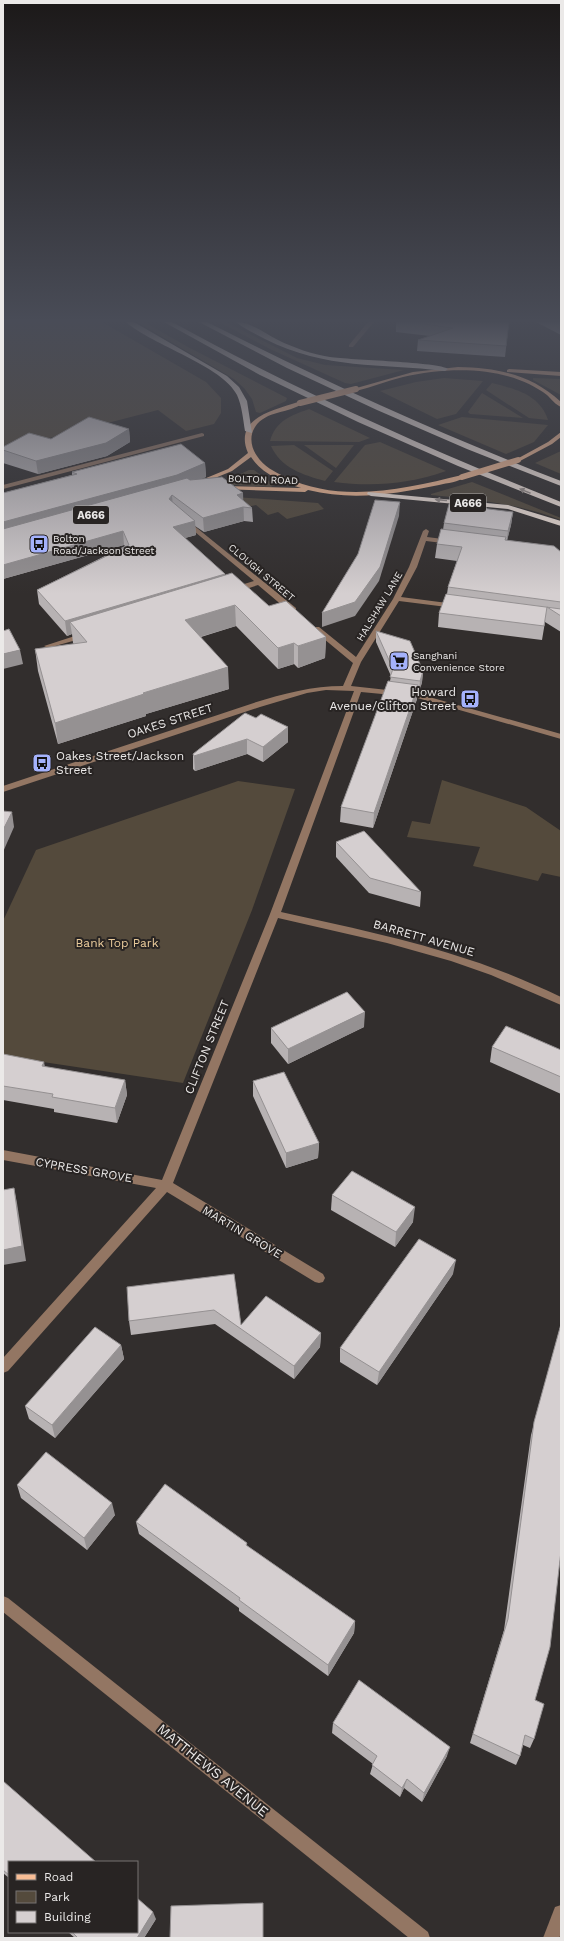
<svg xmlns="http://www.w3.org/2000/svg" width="564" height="1941" viewBox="0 0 564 1941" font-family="'Work Sans',sans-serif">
	<rect width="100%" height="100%" fill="#322e2d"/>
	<g fill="#544a3c">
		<polygon points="3,322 102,322 206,382 221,398 221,413 214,424 186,431 158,410 3,450"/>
		<polygon points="137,322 144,322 188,347 287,398 286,401 260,413 256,412 252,399 244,388 234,379"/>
		<polygon points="219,322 226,322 297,358 325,365 404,370 351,384 345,383 270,349"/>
		<polygon points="444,378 483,381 456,414 437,419 380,391 416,382"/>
		<polygon points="533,378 561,379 561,395 533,380"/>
		<path d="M492 383C516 389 540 395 548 420L529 418 486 390Z"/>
		<polygon points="482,393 523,418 470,414 468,412"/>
		<path d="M309 409 370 438 359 442 270 441C275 421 292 415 309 409Z"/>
		<polygon points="462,417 548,425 534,442 506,454 438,425"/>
		<path d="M380 442 446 471C409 484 373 487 334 482L365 445Z"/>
		<path d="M294 445 333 471 325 481C303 475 281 468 271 446Z"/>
		<polygon points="304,445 354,445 336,468"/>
		<polygon points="561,451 561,474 535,463"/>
		<polygon points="249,470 254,470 274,485 271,487 236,485 212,487"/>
		<path d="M472 482 561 518V520C519 504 476 499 431 495V494Z"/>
		<polygon points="235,497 318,503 324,509 287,519 278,512 268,515 256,505 247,507"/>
		<polygon points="442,780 526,807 561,831 561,877 542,873 538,881 473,866 480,847 407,837 412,821 430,824"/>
		<polygon points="238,781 295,789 252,910 183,1083 3,1056 3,921 36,850"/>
	</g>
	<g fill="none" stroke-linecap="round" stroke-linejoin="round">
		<g fill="#937663" fill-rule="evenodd">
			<polygon points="368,322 374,322 353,347 349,347 349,345"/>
			<polygon points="202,433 204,434 204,436 3,489 3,485"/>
			<polygon points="183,520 187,520 296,608 296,612 290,612 258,585 237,592 231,592 231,588 254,581 183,522"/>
			<path d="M426 529 429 531 427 537 451 540 454 542 451 544 426 541 417 567 401 597 455 604 459 606 455 608 399 601 361 662 351 686 415 693 561 734V739L414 697 361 692 281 912C344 926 408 939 470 960 501 970 531 983 561 997V1005L491 975 451 961 387 943 278 918 173 1183 323 1274 325 1278 323 1282 319 1283 315 1282 167 1192 8 1371 3 1373V1358L156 1188 3 1160V1150L162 1180 270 914 354 691 326 690 307 693 260 707 3 792V786C68 764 134 743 199 721 246 706 294 686 343 686L353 663 312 629 316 627H319L356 657 393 599 409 567 423 531Z"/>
			<polygon points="84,633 87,633 87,637 48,648 44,646"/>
			<polygon points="3,1596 8,1598 428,1932 430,1938 409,1938 3,1612"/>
			<polygon points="561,1905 561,1934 559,1938 543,1938 555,1907"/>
		</g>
		<g fill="#f8bd95" fill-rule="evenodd">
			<path d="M458 367C498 368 531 374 561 402V407C556 405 551 399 547 395 542 391 535 387 529 384 491 366 443 368 403 377 387 381 372 387 356 391L353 389 413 372Z"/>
			<polygon points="509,369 561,372 561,376 507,372 507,370"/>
			<path d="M298 402 303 403C289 414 266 410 255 427 249 436 251 448 257 456 263 466 275 472 285 477 341 504 405 489 462 475L465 477C459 482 447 483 439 485 396 494 352 501 308 490L305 492 221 489 220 488 223 486 301 488C283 482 262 474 251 457L232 471 203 483H199V481L228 469 248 453C233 418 274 410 298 402Z"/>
			<polygon points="561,432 561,437 552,444 520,461 515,460 548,442"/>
		</g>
		<g fill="#f6e7de" fill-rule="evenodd">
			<path d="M126 322H134L227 376 239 387 247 401 252 433 245 431C243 419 242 406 237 395 223 366 152 345 126 322Z"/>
			<path d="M164 322H172C298 391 428 449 561 502V507L458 466 358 422 260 375Z"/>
			<path d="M199 322H207C323 381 440 434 561 481V486L467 449 377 410 287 368Z"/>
			<path d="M236 322C251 322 264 333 278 340 294 348 312 354 330 357 349 360 440 362 448 369L445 371C379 363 327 370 265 339 256 334 244 329 236 322Z"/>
			<polygon points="368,492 508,505 561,521 561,526 508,509 371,496 367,494"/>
		</g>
		<g stroke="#f8bd95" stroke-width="6">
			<polyline points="300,403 356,389"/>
			<polyline points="462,477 518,460"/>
		</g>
	</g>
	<g fill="#b7b2b3">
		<polygon points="396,322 509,322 505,357 417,351 418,340 430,336 396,332"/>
		<polygon points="536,322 561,322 561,335"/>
		<polygon points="129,429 130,442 107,456 38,474 3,463 3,447"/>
		<polygon points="205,463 206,477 200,479 244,501 252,508 253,522 244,521 204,532 195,526 196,535 185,538 225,574 225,575 269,606 326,637 325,658 298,668 294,664 278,669 236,626 201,637 229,689 146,714 146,716 58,744 38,671 35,649 74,644 73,643 72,634 67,636 39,604 37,590 125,546 124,545 3,579 3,493 72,475 72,472"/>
		<polygon points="513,512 511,525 507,540 561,552 561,632 545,622 542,640 438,627 439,613 447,594 448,587 457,561 435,558 437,544 443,530 444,523"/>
		<polygon points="376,631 423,671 422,682 419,693 417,692 417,699 373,828 340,822 341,807 390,681 391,676 376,642"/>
		<polygon points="256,718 288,727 288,742 263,762 247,754 195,771 193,769 193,754"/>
		<polygon points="336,842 421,892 420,907 369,893 336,857"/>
		<polygon points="364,1027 288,1064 271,1043 271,1028"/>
		<polygon points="492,1047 561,1050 561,1094 490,1062"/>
		<polygon points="3,1054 45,1067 125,1080 127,1095 117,1123 54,1112 54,1109 3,1100"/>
		<polygon points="253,1081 319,1143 318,1158 286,1168 253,1096"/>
		<polygon points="332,1195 413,1222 395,1247 331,1210"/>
		<polygon points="234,1274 241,1325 321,1333 320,1347 294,1379 215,1324 131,1335 129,1321"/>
		<polygon points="453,1274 377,1385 340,1362 340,1348"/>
		<polygon points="561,1324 535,1700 534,1739 530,1748 523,1745 520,1756 516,1765 470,1743 504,1630 531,1435"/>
		<polygon points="121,1345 124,1359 55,1438 29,1419 25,1406"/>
		<polygon points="17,1485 115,1515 87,1550 21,1498"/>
		<polygon points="136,1522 247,1543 247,1546 355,1621 354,1633 328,1676 239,1611 239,1608 139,1534"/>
		<polygon points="333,1723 447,1756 422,1802 404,1788 400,1797 370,1774 373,1764 332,1733"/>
		<polygon points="3,1781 9,1862 9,1878 3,1873"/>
		<polygon points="156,1919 144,1938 75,1938 68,1932 137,1932"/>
	</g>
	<g fill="#959192">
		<polygon points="129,429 130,442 107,456 38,474 36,461"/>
		<polygon points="205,463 206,477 178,489 3,536 3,522"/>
		<polygon points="243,493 244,521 204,532 203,518 237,495"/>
		<polygon points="172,495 173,509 169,499"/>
		<polygon points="400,502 399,516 379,581 355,616 322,627 322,613"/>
		<polygon points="513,512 511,525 506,545 508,531"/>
		<polygon points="195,521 196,535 174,541 173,527"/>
		<polygon points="123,531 124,545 3,579 3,565"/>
		<polygon points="225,574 226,588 70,622 72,634 67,636 65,621"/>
		<polygon points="235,605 236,626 186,641 185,620"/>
		<polygon points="326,637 325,658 298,668 298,646"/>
		<polygon points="294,643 294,664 278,669 278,648"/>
		<polygon points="20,650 23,664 3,669 3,654"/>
		<polygon points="228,667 229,689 146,714 146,716 58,744 55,723 143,693"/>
		<polygon points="423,671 422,682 419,693 420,681"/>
		<polygon points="418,685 417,699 373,828 374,813"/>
		<polygon points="288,727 288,742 263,762 263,747"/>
		<polygon points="247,739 247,754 195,771 194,756"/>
		<polygon points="12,812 14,827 3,852 3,830"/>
		<polygon points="365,1012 364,1027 288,1064 288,1049"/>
		<polygon points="44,1062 47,1077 42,1066"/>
		<polygon points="125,1080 127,1095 117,1123 115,1108"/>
		<polygon points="319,1143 318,1158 286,1168 286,1153"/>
		<polygon points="14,1188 17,1203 26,1261 3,1265 3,1250"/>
		<polygon points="415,1207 413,1222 395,1247 396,1232"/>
		<polygon points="456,1260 453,1274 377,1385 379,1372"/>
		<polygon points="321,1333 320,1347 294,1379 294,1366"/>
		<polygon points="121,1345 124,1359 55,1438 52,1425"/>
		<polygon points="112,1503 115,1515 87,1550 84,1538"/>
		<polygon points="355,1621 354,1633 328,1676 328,1665"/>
		<polygon points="450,1747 447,1756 422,1802 424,1793"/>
		<polygon points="407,1779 404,1788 400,1797 402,1788"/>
		<polygon points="153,1912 156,1919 144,1938 137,1938"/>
	</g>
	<g fill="#d5cfd0" stroke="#959192">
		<polygon points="410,322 509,322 506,346 418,340 453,328"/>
		<polygon points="89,417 129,429 106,443 36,461 3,450 3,447 29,433 51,439"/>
		<polygon points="181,444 205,463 177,475 3,522 3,493 77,474 72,472"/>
		<polygon points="222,477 243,493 237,495 252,508 243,507 203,518 172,495 169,499 195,521 173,527 225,574 65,621 37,590 129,545 123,531 3,565 3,529 187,478 190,480"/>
		<polygon points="375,500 400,502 380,567 355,602 322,613 358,554"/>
		<polygon points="449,504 513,512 508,531 444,523"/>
		<polygon points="441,529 506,537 505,540 554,546 561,552 561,602 448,587 462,547 437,544"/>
		<polygon points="232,573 269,606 286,601 326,637 298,646 294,643 278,648 235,605 185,620 228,667 143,693 144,694 55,723 35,649 87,642 70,622"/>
		<polygon points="446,594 561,609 561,616 547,607 544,626 439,613"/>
		<polygon points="9,629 20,650 3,654 3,631"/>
		<polygon points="376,631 410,641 423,671 420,681 390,677 393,669"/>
		<polygon points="388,681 418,685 374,813 341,807"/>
		<polygon points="245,713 256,718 261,714 288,727 263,747 247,739 194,756 193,754"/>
		<polygon points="3,811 12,812 3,830"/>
		<polygon points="364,831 421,892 370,878 336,842"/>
		<polygon points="347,992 365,1012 288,1049 271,1028"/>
		<polygon points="506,1026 561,1050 561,1077 492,1047"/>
		<polygon points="3,1054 44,1062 42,1066 125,1080 115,1108 52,1097 53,1094 3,1086"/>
		<polygon points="284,1072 319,1143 286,1153 253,1081"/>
		<polygon points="352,1171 415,1207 396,1232 332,1195"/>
		<polygon points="14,1188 22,1246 3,1250 3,1190"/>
		<polygon points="419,1239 456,1260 379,1372 340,1348"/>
		<polygon points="234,1274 241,1325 266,1296 321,1333 294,1366 214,1310 129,1321 127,1287"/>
		<polygon points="561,1324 561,1551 550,1647 535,1700 544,1704 534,1739 525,1735 520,1756 473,1734 508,1619 534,1422"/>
		<polygon points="95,1327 121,1345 52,1425 25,1406"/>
		<polygon points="46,1452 112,1503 84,1538 17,1485"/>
		<polygon points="165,1484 247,1543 246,1545 355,1621 328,1665 239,1600 240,1598 136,1522"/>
		<polygon points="359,1680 450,1747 424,1793 407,1779 402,1788 372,1765 377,1756 333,1723"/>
		<polygon points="3,1781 96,1862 9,1862 9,1875 3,1870"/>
		<polygon points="137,1898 153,1912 137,1938 78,1938 72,1932 137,1932"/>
		<polygon points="263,1903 263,1938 170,1938 171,1906"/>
	</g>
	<defs><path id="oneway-solid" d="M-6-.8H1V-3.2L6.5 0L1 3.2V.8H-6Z"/></defs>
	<g fill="#998f8a">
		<use href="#oneway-solid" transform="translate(525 491) rotate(-158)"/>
		<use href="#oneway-solid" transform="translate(441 500) rotate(-175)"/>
	</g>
	<linearGradient id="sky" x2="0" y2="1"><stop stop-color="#1c1919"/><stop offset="0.54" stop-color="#494c57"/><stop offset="1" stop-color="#494c57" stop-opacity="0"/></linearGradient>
	<rect width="564" height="594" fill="url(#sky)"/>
	<defs>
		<g id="bus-square" transform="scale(1)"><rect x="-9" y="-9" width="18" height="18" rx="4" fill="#a4b2fc" stroke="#282423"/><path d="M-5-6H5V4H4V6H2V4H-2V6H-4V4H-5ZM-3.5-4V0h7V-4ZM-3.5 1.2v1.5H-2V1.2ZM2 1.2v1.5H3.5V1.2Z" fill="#111"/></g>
		<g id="supermarket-square" transform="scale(1)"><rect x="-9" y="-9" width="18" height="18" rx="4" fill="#a4b2fc" stroke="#282423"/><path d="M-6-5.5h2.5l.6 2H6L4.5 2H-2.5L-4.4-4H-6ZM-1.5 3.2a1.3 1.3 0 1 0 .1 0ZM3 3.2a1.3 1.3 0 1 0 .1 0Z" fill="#111"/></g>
	</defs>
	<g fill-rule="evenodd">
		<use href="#bus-square" x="39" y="544"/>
		<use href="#supermarket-square" x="399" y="661"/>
		<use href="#bus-square" x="470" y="699"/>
		<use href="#bus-square" x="42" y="763"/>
	</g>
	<g text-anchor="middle" stroke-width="4" stroke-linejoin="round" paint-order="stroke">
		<g font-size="10" fill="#ebe9e8" stroke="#282423">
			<text transform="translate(263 479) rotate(2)" y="4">BOLTON ROAD</text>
			<text transform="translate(262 572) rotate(40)" y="4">CLOUGH STREET</text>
			<text transform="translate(379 606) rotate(-59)" y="4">HALSHAW LANE</text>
		</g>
		<g font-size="10" fill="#ebe9e8" stroke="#282423" text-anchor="start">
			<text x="53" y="542">Bolton<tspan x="53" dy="12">Road/Jackson Street</tspan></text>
			<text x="413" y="659">Sanghani<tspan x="413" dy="12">Convenience Store</tspan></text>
		</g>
		<g fill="#282423" stroke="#b0aead" stroke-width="1">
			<rect x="450" y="494" width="36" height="18" rx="3"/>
			<rect x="73" y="506" width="36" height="18" rx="3"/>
		</g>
		<g font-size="11" font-weight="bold" fill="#ebe9e8">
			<text x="468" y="507">A666</text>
			<text x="91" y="519">A666</text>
		</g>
		<g font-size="12" fill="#ebe9e8" stroke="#282423" text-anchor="end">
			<text x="456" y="696">Howard<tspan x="456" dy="14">Avenue/Clifton Street</tspan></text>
			<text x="56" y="760" text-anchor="start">Oakes Street/Jackson<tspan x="56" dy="14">Street</tspan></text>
		</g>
		<g font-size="12" fill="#ebe9e8" stroke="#282423">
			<text transform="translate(170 721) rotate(-18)" y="4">OAKES STREET</text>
			<text transform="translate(424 938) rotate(16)" y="4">BARRETT AVENUE</text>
			<text transform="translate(207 1047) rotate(-68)" y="4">CLIFTON STREET</text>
			<text transform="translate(84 1170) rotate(10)" y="4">CYPRESS GROVE</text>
			<text transform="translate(242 1232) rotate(31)" y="4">MARTIN GROVE</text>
		</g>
		<g font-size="12" fill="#ebcc9c" stroke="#282423">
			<text x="117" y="947">Bank Top Park</text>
		</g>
		<g font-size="14" fill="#ebe9e8" stroke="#282423">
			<text transform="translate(213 1770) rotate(39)" y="5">MATTHEWS AVENUE</text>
		</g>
	</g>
	<rect width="564" height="1941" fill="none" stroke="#ebe9e8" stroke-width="8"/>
	<rect x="8" y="1861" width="130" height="72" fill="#282423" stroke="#767372"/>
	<rect x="16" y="1874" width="20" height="6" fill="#f8bd95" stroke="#767372"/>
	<text x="44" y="1881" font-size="12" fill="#ebe9e8">Road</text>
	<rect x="16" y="1891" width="20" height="12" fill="#544a3c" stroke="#767372"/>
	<text x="44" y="1901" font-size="12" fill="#ebe9e8">Park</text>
	<rect x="16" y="1911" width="20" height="12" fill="#d5cfd0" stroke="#767372"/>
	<text x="44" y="1921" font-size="12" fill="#ebe9e8">Building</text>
</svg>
